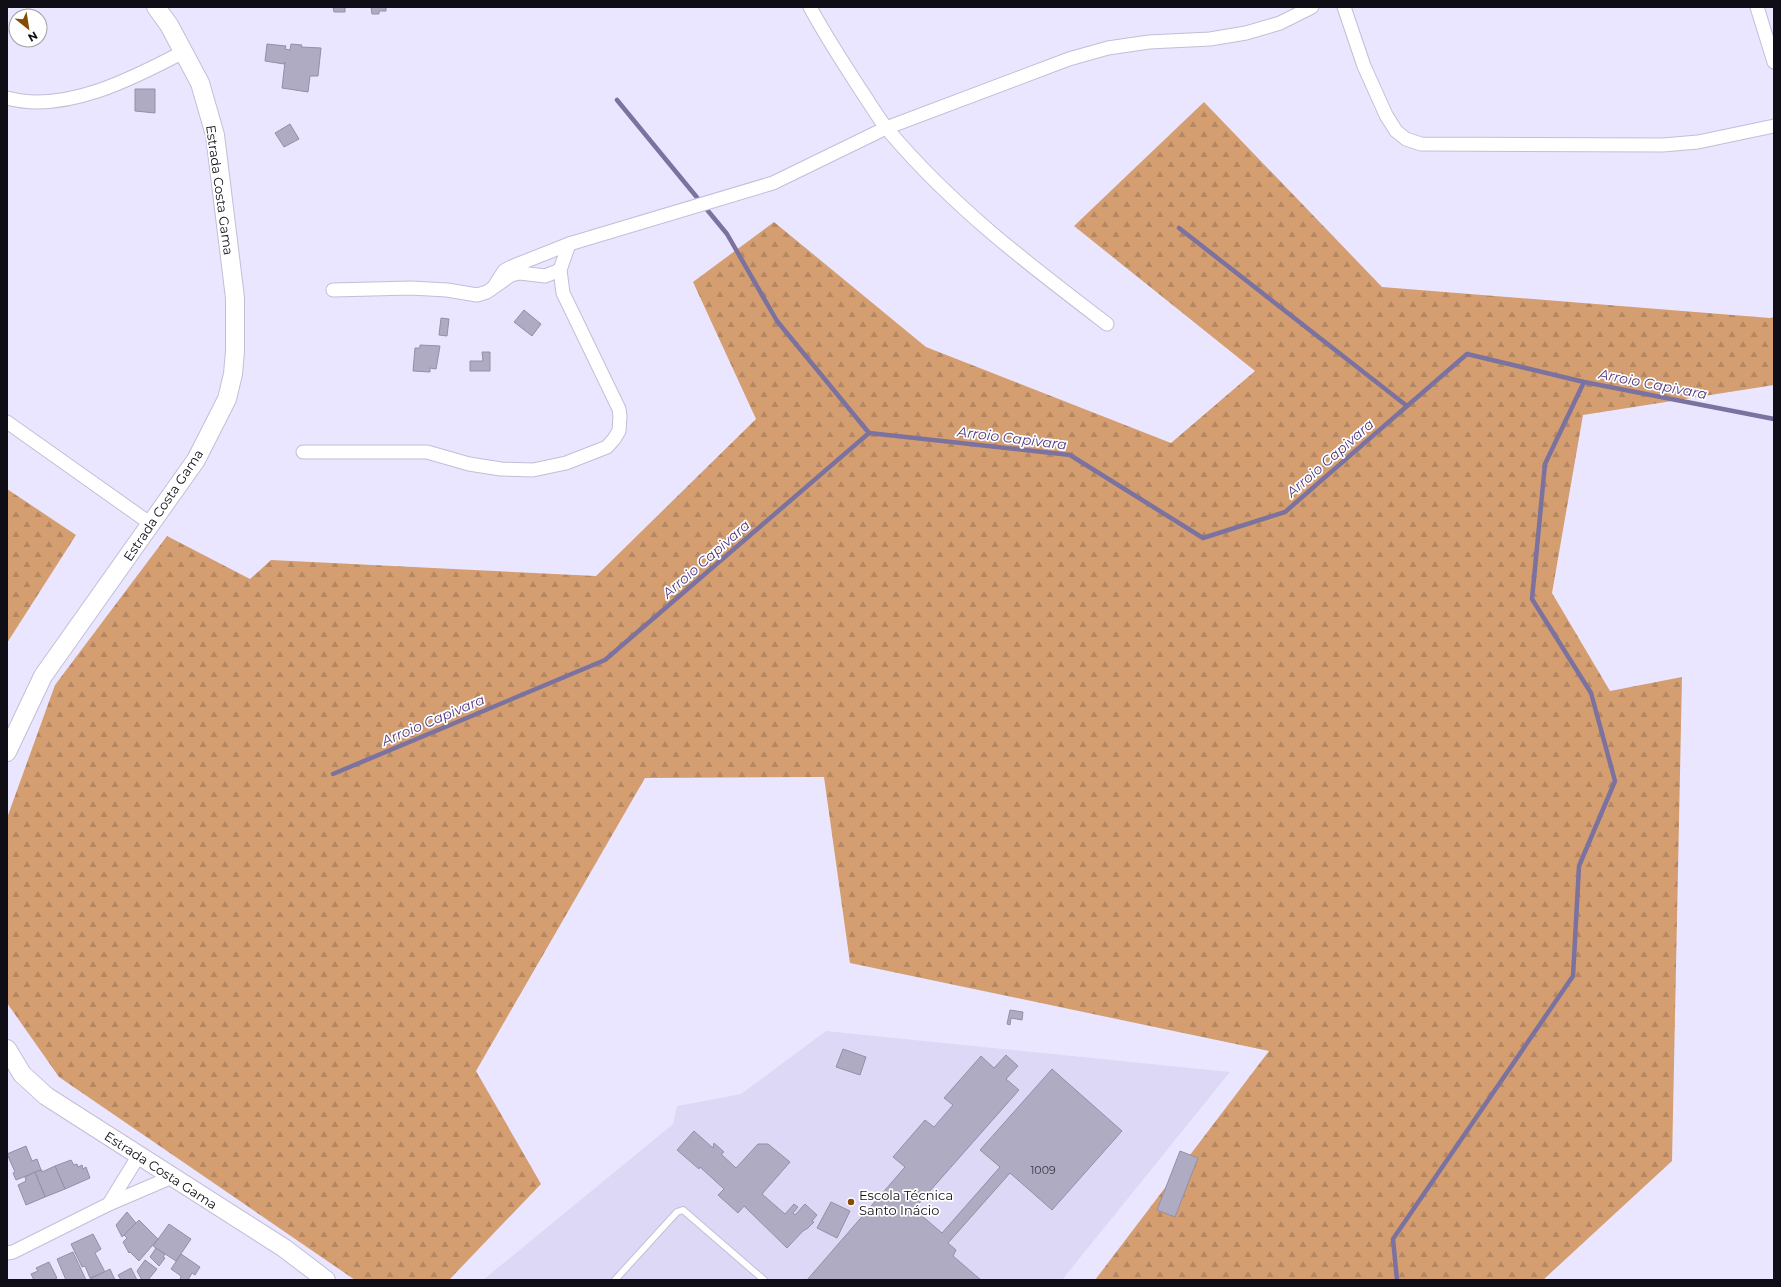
<svg xmlns="http://www.w3.org/2000/svg" width="1781" height="1287" viewBox="0 0 1781 1287" font-family="Montserrat,sans-serif">
	<defs>
		<pattern id="forest-firs" width="22" height="20" patternUnits="userSpaceOnUse"><rect width="22" height="20" fill="#d49e71"/><path d="M5 1l3.5 6h-7zM16 11l3.5 6h-7z" fill="#b58761"/></pattern>
	</defs>
	<rect width="100%" height="100%" fill="#ebe6ff"/>
	<polygon fill="#ded8f7" points="826,1031 1230,1072 1062,1280 483,1280 673,1124 677,1106 741,1094"/>
	<g fill="url(#forest-firs)">
		<polygon points="1204,102 1382,287 1770,318 1774,317 1774,385 1583,415 1552,593 1610,691 1682,677 1672,1161 1543,1280 1095,1280 1269,1051 850,963 824,777 645,778 476,1071 541,1184 449,1280 355,1280 59,1077 7,1003 7,818 55,685 167,536 250,579 271,560 596,576 756,419 693,282 774,222 926,347 1171,443 1255,371 1074,226"/>
		<polygon points="7,489 76,535 7,643"/>
	</g>
	<g fill="none" stroke-linecap="round" stroke-linejoin="round">
		<g stroke="#7c729f" stroke-width="4.5">
			<polyline points="617,100 727,234 777,321 869,433"/>
			<polyline points="1179,228 1407,406"/>
			<polyline points="333,774 605,660 869,433 1070,455 1203,538 1285,512 1467,354 1584,382 1774,419"/>
			<polyline points="1397,1280 1393,1239 1573,976 1579,866 1615,781 1591,693 1532,599 1545,464 1584,382"/>
		</g>
	</g>
	<g fill="#afabc2" stroke="#948fa6">
		<polygon points="333,7 345,7 345,12 334,12"/>
		<polygon points="371,7 386,7 386,11 379,11 379,14 372,14"/>
		<polygon points="267,44 286,46 285,49 290,50 291,44 302,45 301,47 321,48 318,76 310,76 308,92 282,88 285,62 284,64 265,61"/>
		<polygon points="135,89 155,89 155,113 135,111"/>
		<polygon points="290,124 299,139 284,147 275,133"/>
		<polygon points="524,310 541,324 532,336 514,322"/>
		<polygon points="441,318 449,319 447,336 439,335"/>
		<polygon points="420,345 440,346 436,369 430,368 430,372 413,371 415,348 420,348"/>
		<polygon points="482,352 490,352 490,371 470,371 470,361 483,361"/>
		<polygon points="1010,1010 1023,1012 1022,1020 1011,1018 1010,1025 1007,1024"/>
		<polygon points="843,1049 866,1057 860,1075 836,1067"/>
		<polygon points="1006,1055 1018,1066 1006,1079 1019,1090 914,1209 942,1233 1000,1167 980,1150 1052,1069 1122,1131 1052,1210 1010,1173 948,1243 956,1250 953,1256 981,1280 807,1280 905,1167 893,1157 925,1120 934,1127 953,1105 944,1098 981,1056 994,1068"/>
		<polygon points="694,1131 713,1148 714,1143 724,1152 721,1154 736,1168 758,1144 768,1144 790,1162 762,1194 785,1214 794,1204 798,1207 793,1213 795,1215 805,1204 817,1215 812,1221 814,1222 808,1228 803,1231 787,1248 744,1206 738,1213 718,1195 724,1189 700,1167 699,1169 677,1150"/>
		<polygon points="26,1146 32,1161 37,1159 41,1170 16,1180 13,1173 15,1172 7,1154"/>
		<polygon points="1180,1151 1198,1158 1175,1217 1157,1210"/>
		<polygon points="71,1160 74,1165 77,1164 78,1167 82,1165 83,1169 86,1167 90,1178 65,1189 55,1166"/>
		<polygon points="55,1166 65,1189 45,1197 35,1172 42,1170 42,1172"/>
		<polygon points="35,1172 45,1197 26,1205 18,1185 26,1181 25,1177"/>
		<polygon points="831,1202 850,1211 837,1238 817,1228"/>
		<polygon points="127,1212 136,1223 122,1237 116,1225"/>
		<polygon points="139,1220 158,1239 139,1261 130,1252 129,1253 123,1242 127,1238 124,1235"/>
		<polygon points="169,1224 191,1239 176,1261 153,1246"/>
		<polygon points="93,1234 101,1249 95,1253 105,1272 90,1278 85,1266 82,1267 71,1244"/>
		<polygon points="156,1248 165,1254 163,1257 165,1258 159,1266 150,1257"/>
		<polygon points="73,1252 86,1280 66,1280 57,1259"/>
		<polygon points="181,1254 200,1267 195,1275 192,1273 188,1280 180,1280 181,1276 171,1269"/>
		<polygon points="145,1260 157,1269 148,1280 142,1280 137,1271"/>
		<polygon points="49,1262 57,1278 53,1280 34,1280 31,1274 38,1271 36,1268"/>
		<polygon points="131,1268 137,1280 121,1280 118,1275"/>
		<polygon points="110,1269 115,1280 88,1280"/>
	</g>
	<g fill="none" stroke-linecap="round" stroke-linejoin="round">
		<g stroke="#c3bed6" stroke-width="8">
			<polyline id="lane" points="615,1280 677,1212 683,1210 764,1280"/>
		</g>
		<g stroke="#c3bed6" stroke-width="15">
			<g id="street">
				<path d="M810 7C826 37 844 64 862 92 871 105 878 118 888 130 953 207 1027 263 1107 324"/>
				<polyline points="1344,7 1364,66 1386,115 1396,131 1406,139 1421,144 1663,145 1698,142 1774,126"/>
				<polyline points="1757,7 1774,62"/>
				<path d="M7 98C65 114 134 78 185 51"/>
				<polyline points="495,285 504,271 511,267 569,244 773,183 886,128 1069,59 1108,48 1149,42 1210,39 1246,33 1280,23 1312,7"/>
				<polyline points="333,290 411,288 447,290 477,295 487,292 511,275 520,273 545,276 560,270"/>
				<polyline points="7,422 151,524"/>
				<polyline points="303,452 427,452 469,464 501,469 533,470 566,463 607,447 614,439 619,431 620,416 619,409 563,293 560,270 569,244"/>
				<polyline points="109,1204 139,1155"/>
				<polyline points="7,1253 13,1252 109,1204 172,1177"/>
			</g>
		</g>
		<g stroke="#c3bed6" stroke-width="20">
			<g id="secondary">
				<polyline points="7,752 43,676 196,460 227,399 233,374 235,351 235,298 215,135 200,83 169,25 156,7"/>
				<polyline points="7,1049 22,1074 46,1096 284,1248 326,1280"/>
			</g>
		</g>
		<use href="#lane" stroke="#fff" stroke-width="6"/>
		<use href="#street" stroke="#fff" stroke-width="13"/>
		<use href="#secondary" stroke="#fff" stroke-width="18"/>
	</g>
	<circle fill="#864b05" stroke="#fff" stroke-width="1.5" cx="851" cy="1202" r="4"/>
	<g text-anchor="middle" stroke-width="3.5" stroke-linejoin="round" paint-order="stroke">
		<g font-size="11" fill="#373541">
			<text x="1043" y="1174">1009</text>
		</g>
		<g font-size="13" fill="#0f0e16" stroke="#fff">
			<text transform="translate(220 190) rotate(82)" y="5">Estrada Costa Gama</text>
			<text transform="translate(163 505) rotate(-56)" y="5">Estrada Costa Gama</text>
			<text transform="translate(161 1170) rotate(33)" y="5">Estrada Costa Gama</text>
		</g>
		<g font-size="13" fill="#0f0e16" stroke="#fff" text-anchor="start">
			<text x="859" y="1200">Escola Técnica<tspan x="859" dy="15">Santo Inácio</tspan></text>
		</g>
		<g font-size="14" font-style="italic" fill="#503a83" stroke="#fff">
			<text transform="translate(1653 384) rotate(11)" y="5">Arroio Capivara</text>
			<text transform="translate(1012 438) rotate(7)" y="5">Arroio Capivara</text>
			<text transform="translate(1330 458) rotate(-41)" y="5">Arroio Capivara</text>
			<text transform="translate(706 559) rotate(-41)" y="5">Arroio Capivara</text>
			<text transform="translate(433 720) rotate(-23)" y="5">Arroio Capivara</text>
		</g>
	</g>
	<rect width="1781" height="1287" fill="none" stroke="#0f0e16" stroke-width="16"/>
	<g transform="translate(28 28) rotate(150)"><circle r="19" fill="#ffffff" stroke="#9f9fa2"/>
	<path d="M0-3L7 15L0 10L-7 15Z" fill="#864b05"/>
	<text y="-6" font-size="11" font-weight="bold" text-anchor="middle" fill="#0f0e16">N</text>
	</g>
</svg>
